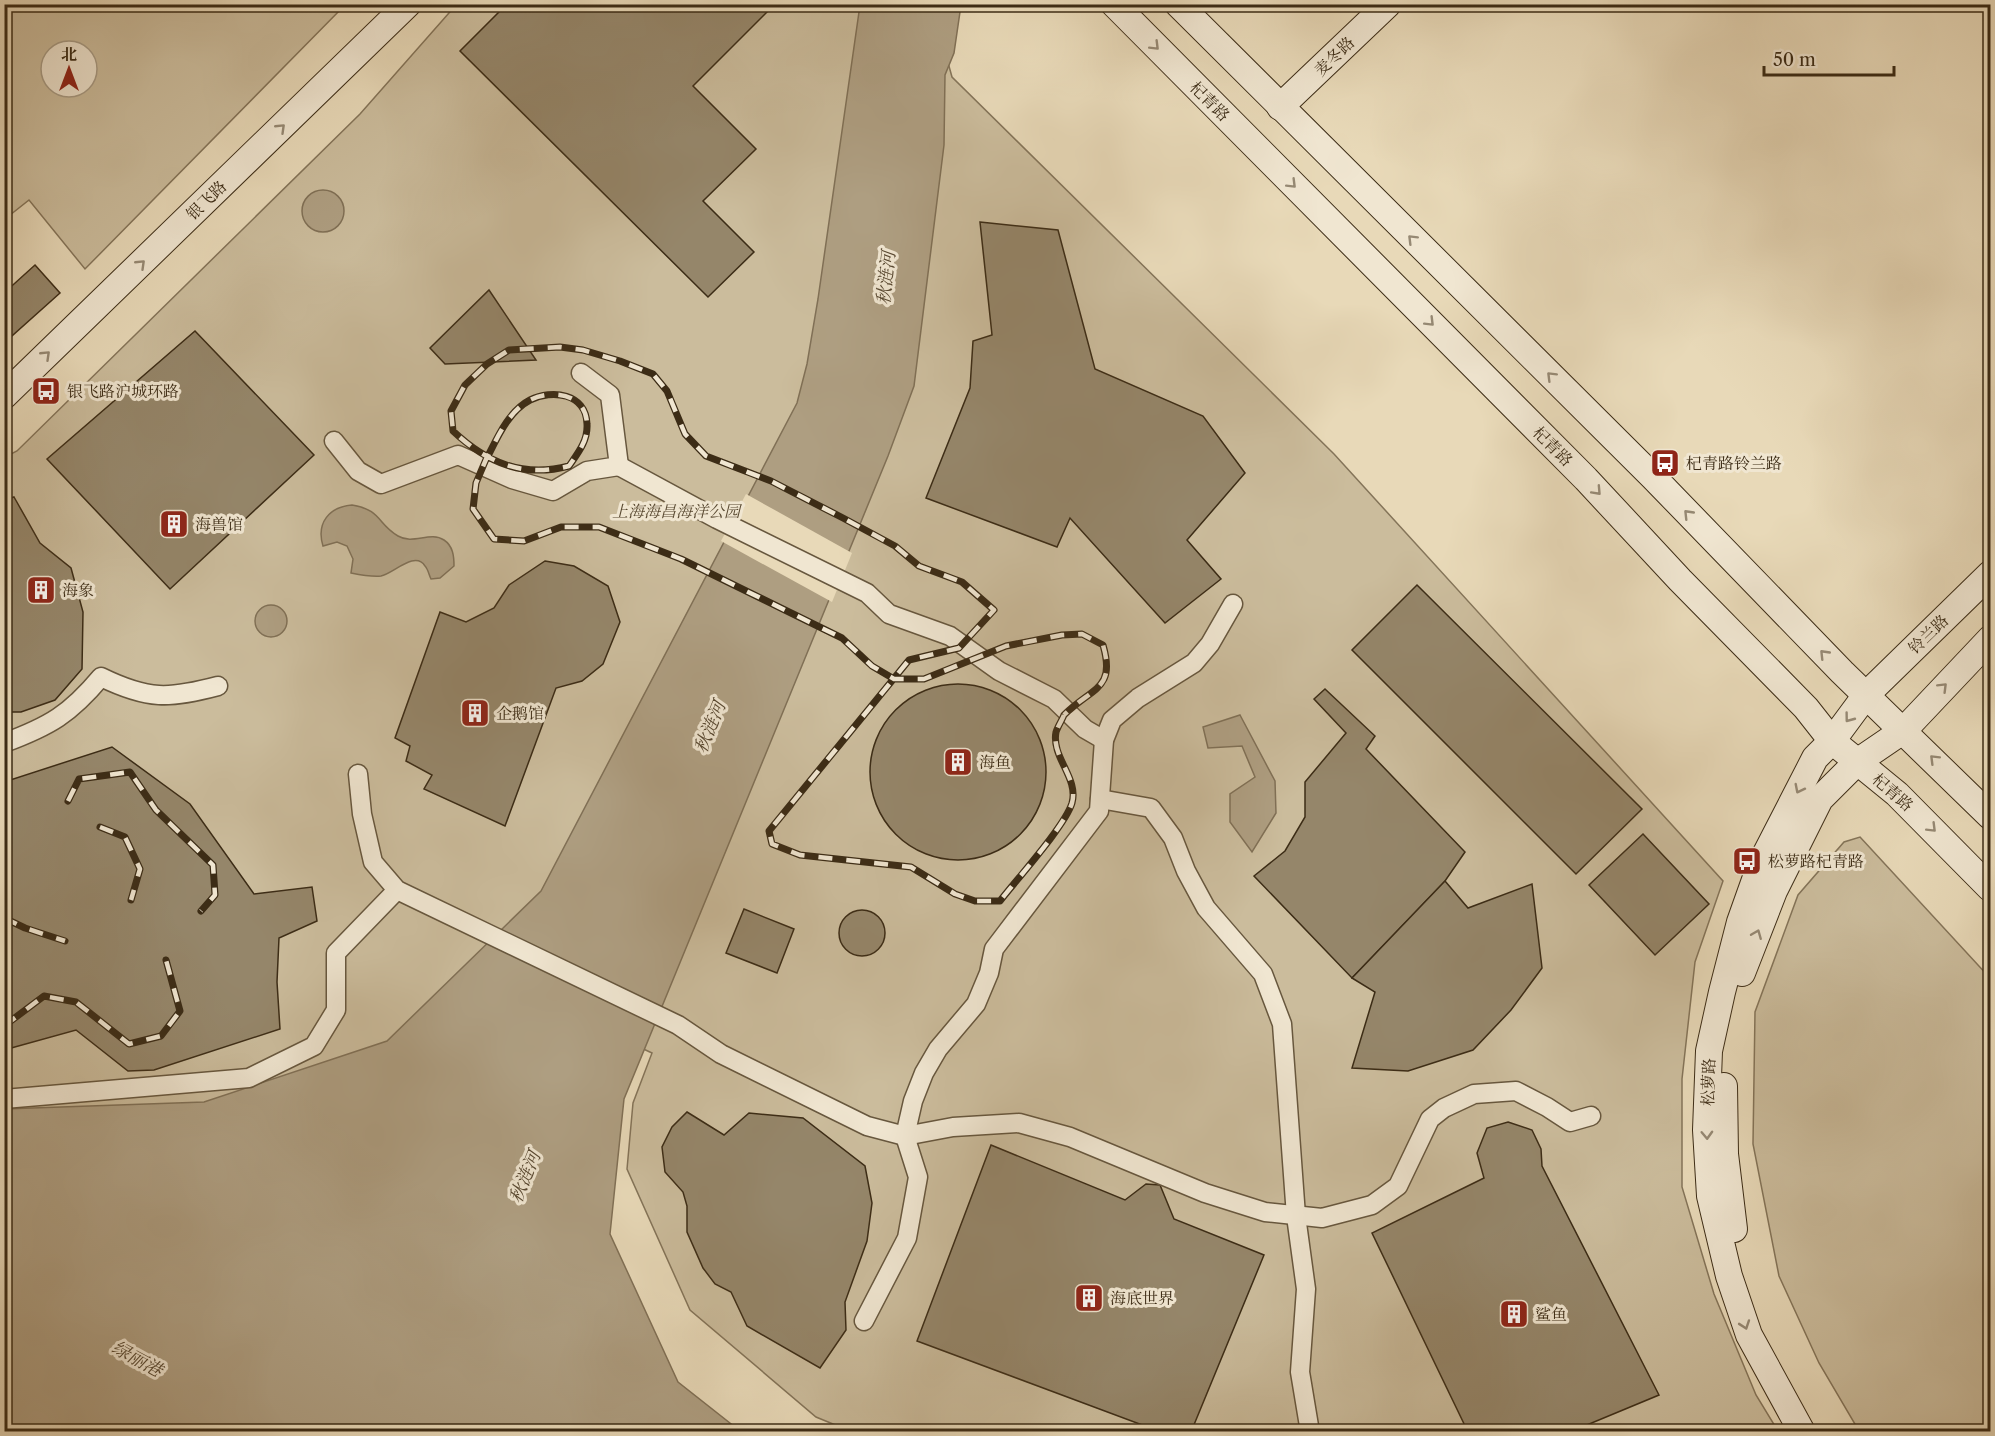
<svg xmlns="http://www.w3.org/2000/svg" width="1995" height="1436" viewBox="0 0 1995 1436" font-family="'Libre Caslon Text','Noto Serif SC',serif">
	<rect width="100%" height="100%" fill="#e8d9b8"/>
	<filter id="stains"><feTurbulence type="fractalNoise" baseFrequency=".00333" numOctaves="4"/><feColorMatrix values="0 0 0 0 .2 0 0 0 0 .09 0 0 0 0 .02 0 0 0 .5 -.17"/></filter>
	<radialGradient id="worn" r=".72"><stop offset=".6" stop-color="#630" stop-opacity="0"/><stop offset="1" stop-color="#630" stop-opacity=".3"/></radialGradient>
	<g fill="#cbbc9c" stroke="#847459" stroke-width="1.5" fill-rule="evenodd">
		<path d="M5 4H345V5L85 269 29 200 5 219ZM51 51H87V87H51Z"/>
		<polygon points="456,5 932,5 952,77 1334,454 1723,881 1695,962 1682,1079 1682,1187 1714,1294 1756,1395 1778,1431 850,1431 816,1417 690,1310 627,1169 633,1103 652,1053 490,978 388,1062 278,1099 5,1117 5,457 17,451 360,114"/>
		<polygon points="1860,837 1990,978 1990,1431 1859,1431 1819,1363 1779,1276 1753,1144 1755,1012 1798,895 1844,842"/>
	</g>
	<g fill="#ae9e81" stroke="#807056" stroke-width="1.5">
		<polygon points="860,5 961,5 954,53 945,75 944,145 914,386 888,456 624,1099 610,1234 678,1382 740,1431 5,1431 4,1109 204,1102 387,1041 541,891 797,403 807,364 818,299"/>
		<circle cx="323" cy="211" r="21"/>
		<path d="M352 505C382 510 377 524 398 536 413 545 430 531 444 540 453 546 454 556 454 566L440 578 431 579C429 575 428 569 425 566 415 550 393 574 381 576 371 577 361 575 351 573L353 559 347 546 337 542 323 546C316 523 329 507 352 505Z"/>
		<circle cx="271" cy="621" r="16"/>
		<polygon points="1240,715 1275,781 1276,813 1252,852 1230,822 1230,794 1255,777 1242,746 1208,748 1203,727"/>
	</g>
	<polygon fill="#e8d9b8" points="746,494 852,553 832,602 721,541"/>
	<g fill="#95866a" stroke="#3c2c16" stroke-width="1.5">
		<polygon points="507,4 775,4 693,86 756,149 703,201 754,252 708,297 460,51"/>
		<polygon points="980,222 1058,230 1095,369 1203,416 1245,473 1187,540 1221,579 1165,623 1070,518 1057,547 926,498 970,388 973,341 992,335"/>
		<polygon points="35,265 60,293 4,343 4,293"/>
		<polygon points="489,290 536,360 445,364 430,348"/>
		<polygon points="195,331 314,455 170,589 47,459"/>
		<polygon points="14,497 40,543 71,568 83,612 82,669 55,700 21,712 4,712 4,500"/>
		<polygon points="545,561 574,566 608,586 620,622 603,664 582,681 556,688 505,826 424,789 432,775 406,761 410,746 395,738 440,612 466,622 494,608 509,585"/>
		<polygon points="1417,585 1642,809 1576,874 1352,650"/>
		<circle cx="958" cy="772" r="88"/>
		<polygon points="1325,689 1375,736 1366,749 1465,852 1445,881 1352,978 1254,876 1285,851 1305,817 1305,782 1346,733 1314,699"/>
		<polygon points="112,747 190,804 254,894 312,887 317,921 279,938 277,982 280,1029 154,1070 128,1071 76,1030 4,1050 4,782"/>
		<polygon points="1643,834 1709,904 1655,955 1589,885"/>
		<polygon points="1445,881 1468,908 1532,884 1542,968 1511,1010 1473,1050 1408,1071 1352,1068 1375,992 1352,978"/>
		<polygon points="744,909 794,929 777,973 726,953"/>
		<circle cx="862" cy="933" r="23"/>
		<polygon points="687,1112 724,1135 749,1113 803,1118 865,1166 872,1203 867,1241 845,1302 846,1330 820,1368 747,1326 731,1292 715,1284 703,1268 687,1232 687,1206 683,1192 665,1172 662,1147 672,1127"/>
		<polygon points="1508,1122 1532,1130 1541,1149 1542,1166 1659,1395 1570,1432 1468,1432 1372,1233 1484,1178 1477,1153 1487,1128"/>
		<polygon points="991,1145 1125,1200 1146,1184 1160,1185 1174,1219 1264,1255 1191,1432 1161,1432 917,1341"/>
	</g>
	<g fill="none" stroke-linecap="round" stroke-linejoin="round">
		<g stroke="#67573e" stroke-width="21">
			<g id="street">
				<polyline points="334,441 358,471 381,484 458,455 512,479 553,491 587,471 619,466 610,395 581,373"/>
				<polyline points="619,466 717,519 867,593 889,614 950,636 999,671 1054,699 1085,729 1104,740"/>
				<path d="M4 743C50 726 70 714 101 677 148 700 169 699 218 686"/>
				<polyline points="358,774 362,814 373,862 397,890 678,1025 721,1054 867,1126 905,1136 953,1127 1019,1123 1070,1137 1205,1193 1265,1212 1322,1218 1372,1205 1398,1186 1430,1119 1444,1108 1474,1094 1516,1091 1547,1107 1570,1122 1591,1116"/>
				<polyline points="1100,799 1151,808 1173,838 1186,871 1206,908 1263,974 1282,1024 1296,1216 1306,1289 1300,1372 1310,1432"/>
				<polyline points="4,1099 249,1078 314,1046 336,1010 336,953 397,890"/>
				<polyline points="864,1321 907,1238 918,1177 905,1136 913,1101 924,1073 938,1049 976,1004 989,973 994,949 1099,811 1104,740 1112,720 1138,698 1194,663 1210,644 1233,604"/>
			</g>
		</g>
		<g stroke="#3c2c16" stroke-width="28">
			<g id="secondary">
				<polyline points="1114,4 1586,479 1680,580 1806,708 1832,741 1897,794 1990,888"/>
				<polyline points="1178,4 1653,477 1842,672 1990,816"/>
				<polyline points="1280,107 1388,4"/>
				<polyline points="4,396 408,4"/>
				<polyline points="1742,973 1774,891 1820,799 1857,762 1904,730 1990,639"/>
				<polyline points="1724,1086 1725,1154 1734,1229"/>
				<polyline points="1802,1432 1749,1335 1729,1276 1710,1196 1706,1130 1709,1051 1722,992 1740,922 1761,863 1815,758 1832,741 1866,695 1990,574"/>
			</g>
		</g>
		<use href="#street" stroke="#f0e6d1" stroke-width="18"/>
		<use href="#secondary" stroke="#f0e6d1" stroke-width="26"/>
		<g stroke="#3c2c16" stroke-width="7">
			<g id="rail">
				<path d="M1064 715C1062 720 1058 726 1056 732 1051 757 1079 778 1072 803 1065 826 1017 879 1000 901H975L955 894 911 867 800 855 772 844 769 831 909 660 959 648 994 610 962 582 919 566 895 546 843 518 771 481 706 456 685 434 667 391 653 374 620 361 583 350 560 347 509 350 487 364 465 385 451 411 453 431C487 463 523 478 569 466 578 453 588 441 587 424 586 393 552 389 530 400 509 411 498 436 488 456L487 457 476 483 473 509 494 539 524 541 561 527H599L681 559 842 638 872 666 894 679H924L1006 646 1062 635 1082 634 1103 645C1116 690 1092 687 1064 715"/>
				<polyline points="68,801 79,779 130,772 156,810 213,865 215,895 201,911"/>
				<polyline points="100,827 125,837 140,869 131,900"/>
				<polyline points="4,918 25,928 65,941"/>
				<polyline points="4,1026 44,996 76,1002 129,1044 161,1036 180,1011 166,960"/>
			</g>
		</g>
		<use href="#rail" stroke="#f0e6d1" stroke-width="4.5" stroke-dasharray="14" stroke-linecap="butt"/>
	</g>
	<defs><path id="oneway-chevron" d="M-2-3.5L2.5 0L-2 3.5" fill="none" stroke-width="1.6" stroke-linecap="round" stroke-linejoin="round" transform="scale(1.5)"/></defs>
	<g stroke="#968974">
		<use href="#oneway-chevron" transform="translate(1155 46) rotate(45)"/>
		<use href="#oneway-chevron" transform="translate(281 128) rotate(-44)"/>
		<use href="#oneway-chevron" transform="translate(1292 184) rotate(45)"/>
		<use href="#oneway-chevron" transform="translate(1412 239) rotate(-135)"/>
		<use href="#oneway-chevron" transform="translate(141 264) rotate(-44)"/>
		<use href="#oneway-chevron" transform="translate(1430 322) rotate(45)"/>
		<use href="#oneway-chevron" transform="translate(46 355) rotate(-44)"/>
		<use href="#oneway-chevron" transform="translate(1551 376) rotate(-135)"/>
		<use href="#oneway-chevron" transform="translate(1597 491) rotate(47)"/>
		<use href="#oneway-chevron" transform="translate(1688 514) rotate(-134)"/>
		<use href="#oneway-chevron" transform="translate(1824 654) rotate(-134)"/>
		<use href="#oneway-chevron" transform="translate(1943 687) rotate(-45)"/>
		<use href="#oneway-chevron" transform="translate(1849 718) rotate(127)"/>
		<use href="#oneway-chevron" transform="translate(1934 759) rotate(-135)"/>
		<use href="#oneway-chevron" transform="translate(1799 789) rotate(117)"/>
		<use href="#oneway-chevron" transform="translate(1932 828) rotate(45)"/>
		<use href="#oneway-chevron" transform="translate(1757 934) rotate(-68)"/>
		<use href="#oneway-chevron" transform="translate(1707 1135) rotate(88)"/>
		<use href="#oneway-chevron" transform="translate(1745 1325) rotate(71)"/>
	</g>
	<defs>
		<g id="bus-square" transform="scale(1.5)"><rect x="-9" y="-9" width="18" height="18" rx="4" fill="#8f2418" stroke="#f0e6d1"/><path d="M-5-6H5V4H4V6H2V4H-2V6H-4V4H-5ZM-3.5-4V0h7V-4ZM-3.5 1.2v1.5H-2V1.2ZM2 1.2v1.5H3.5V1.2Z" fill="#fff"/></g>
		<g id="building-square" transform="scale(1.5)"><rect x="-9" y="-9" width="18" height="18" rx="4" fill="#8f2418" stroke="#f0e6d1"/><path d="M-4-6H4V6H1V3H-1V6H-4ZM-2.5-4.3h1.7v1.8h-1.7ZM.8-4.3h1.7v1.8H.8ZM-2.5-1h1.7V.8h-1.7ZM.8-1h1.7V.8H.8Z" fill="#fff"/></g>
	</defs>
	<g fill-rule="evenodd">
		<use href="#bus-square" x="46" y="391"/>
		<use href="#bus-square" x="1665" y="463"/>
		<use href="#building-square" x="174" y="524"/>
		<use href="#building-square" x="41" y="590"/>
		<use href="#building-square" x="475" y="713"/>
		<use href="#building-square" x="958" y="762"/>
		<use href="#bus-square" x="1747" y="861"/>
		<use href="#building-square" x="1089" y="1298"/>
		<use href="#building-square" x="1514" y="1314"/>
	</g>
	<g text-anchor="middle" stroke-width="6" stroke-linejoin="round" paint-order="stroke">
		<g font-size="16" fill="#3c2c16" stroke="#f0e6d1">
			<text transform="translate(1334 56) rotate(-44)" y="6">麦冬路</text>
			<text transform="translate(1210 101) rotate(45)" y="6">杞青路</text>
			<text transform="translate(206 200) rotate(-44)" y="6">银飞路</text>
			<text transform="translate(1553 446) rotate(45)" y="6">杞青路</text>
			<text transform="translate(1928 634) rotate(-44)" y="6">铃兰路</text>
			<text transform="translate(1893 792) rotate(41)" y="6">杞青路</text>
			<text transform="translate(1708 1082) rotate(-88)" y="6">松萝路</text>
		</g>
		<g font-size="16" fill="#3c2c16" stroke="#f0e6d1" text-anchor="start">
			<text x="67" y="397">银飞路沪城环路</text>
			<text x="1686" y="469">杞青路铃兰路</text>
			<text x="195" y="530">海兽馆</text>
			<text x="62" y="596">海象</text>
			<text x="496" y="719">企鹅馆</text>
			<text x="979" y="768">海鱼</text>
			<text x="1768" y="867">松萝路杞青路</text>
			<text x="1110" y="1304">海底世界</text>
			<text x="1535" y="1320">鲨鱼</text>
		</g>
		<g font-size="16" font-style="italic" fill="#594931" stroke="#f0e6d1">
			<text x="676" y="517">上海海昌海洋公园</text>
		</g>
		<g font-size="18" font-style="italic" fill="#584831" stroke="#f0e6d1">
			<text transform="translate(886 278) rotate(-84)" y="6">秋涟河</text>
			<text transform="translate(710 727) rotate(-68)" y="6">秋涟河</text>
			<text transform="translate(525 1177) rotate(-68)" y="6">秋涟河</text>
			<text transform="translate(137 1359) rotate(29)" y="6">绿丽港</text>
		</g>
	</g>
	<rect width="1995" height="1436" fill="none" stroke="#e8d9b8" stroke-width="24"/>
	<rect x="6" y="6" width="1983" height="1424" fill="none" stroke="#3c2c16" stroke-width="3"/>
	<rect x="12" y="12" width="1971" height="1412" fill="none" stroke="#3c2c16" stroke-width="1.5"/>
	<g transform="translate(69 69)"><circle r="28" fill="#f0e6d1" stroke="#a89c86" stroke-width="1.5"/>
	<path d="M0-4.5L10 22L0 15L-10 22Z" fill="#8f2418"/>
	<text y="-9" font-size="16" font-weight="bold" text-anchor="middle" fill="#3c2c16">北</text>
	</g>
	<path d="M1764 66v9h130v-9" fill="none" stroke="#3c2c16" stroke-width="3"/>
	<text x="1773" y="66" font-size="18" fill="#3c2c16" stroke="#f0e6d1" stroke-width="4.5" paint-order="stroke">50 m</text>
	<rect width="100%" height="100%" filter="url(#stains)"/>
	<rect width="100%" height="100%" fill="url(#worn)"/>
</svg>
